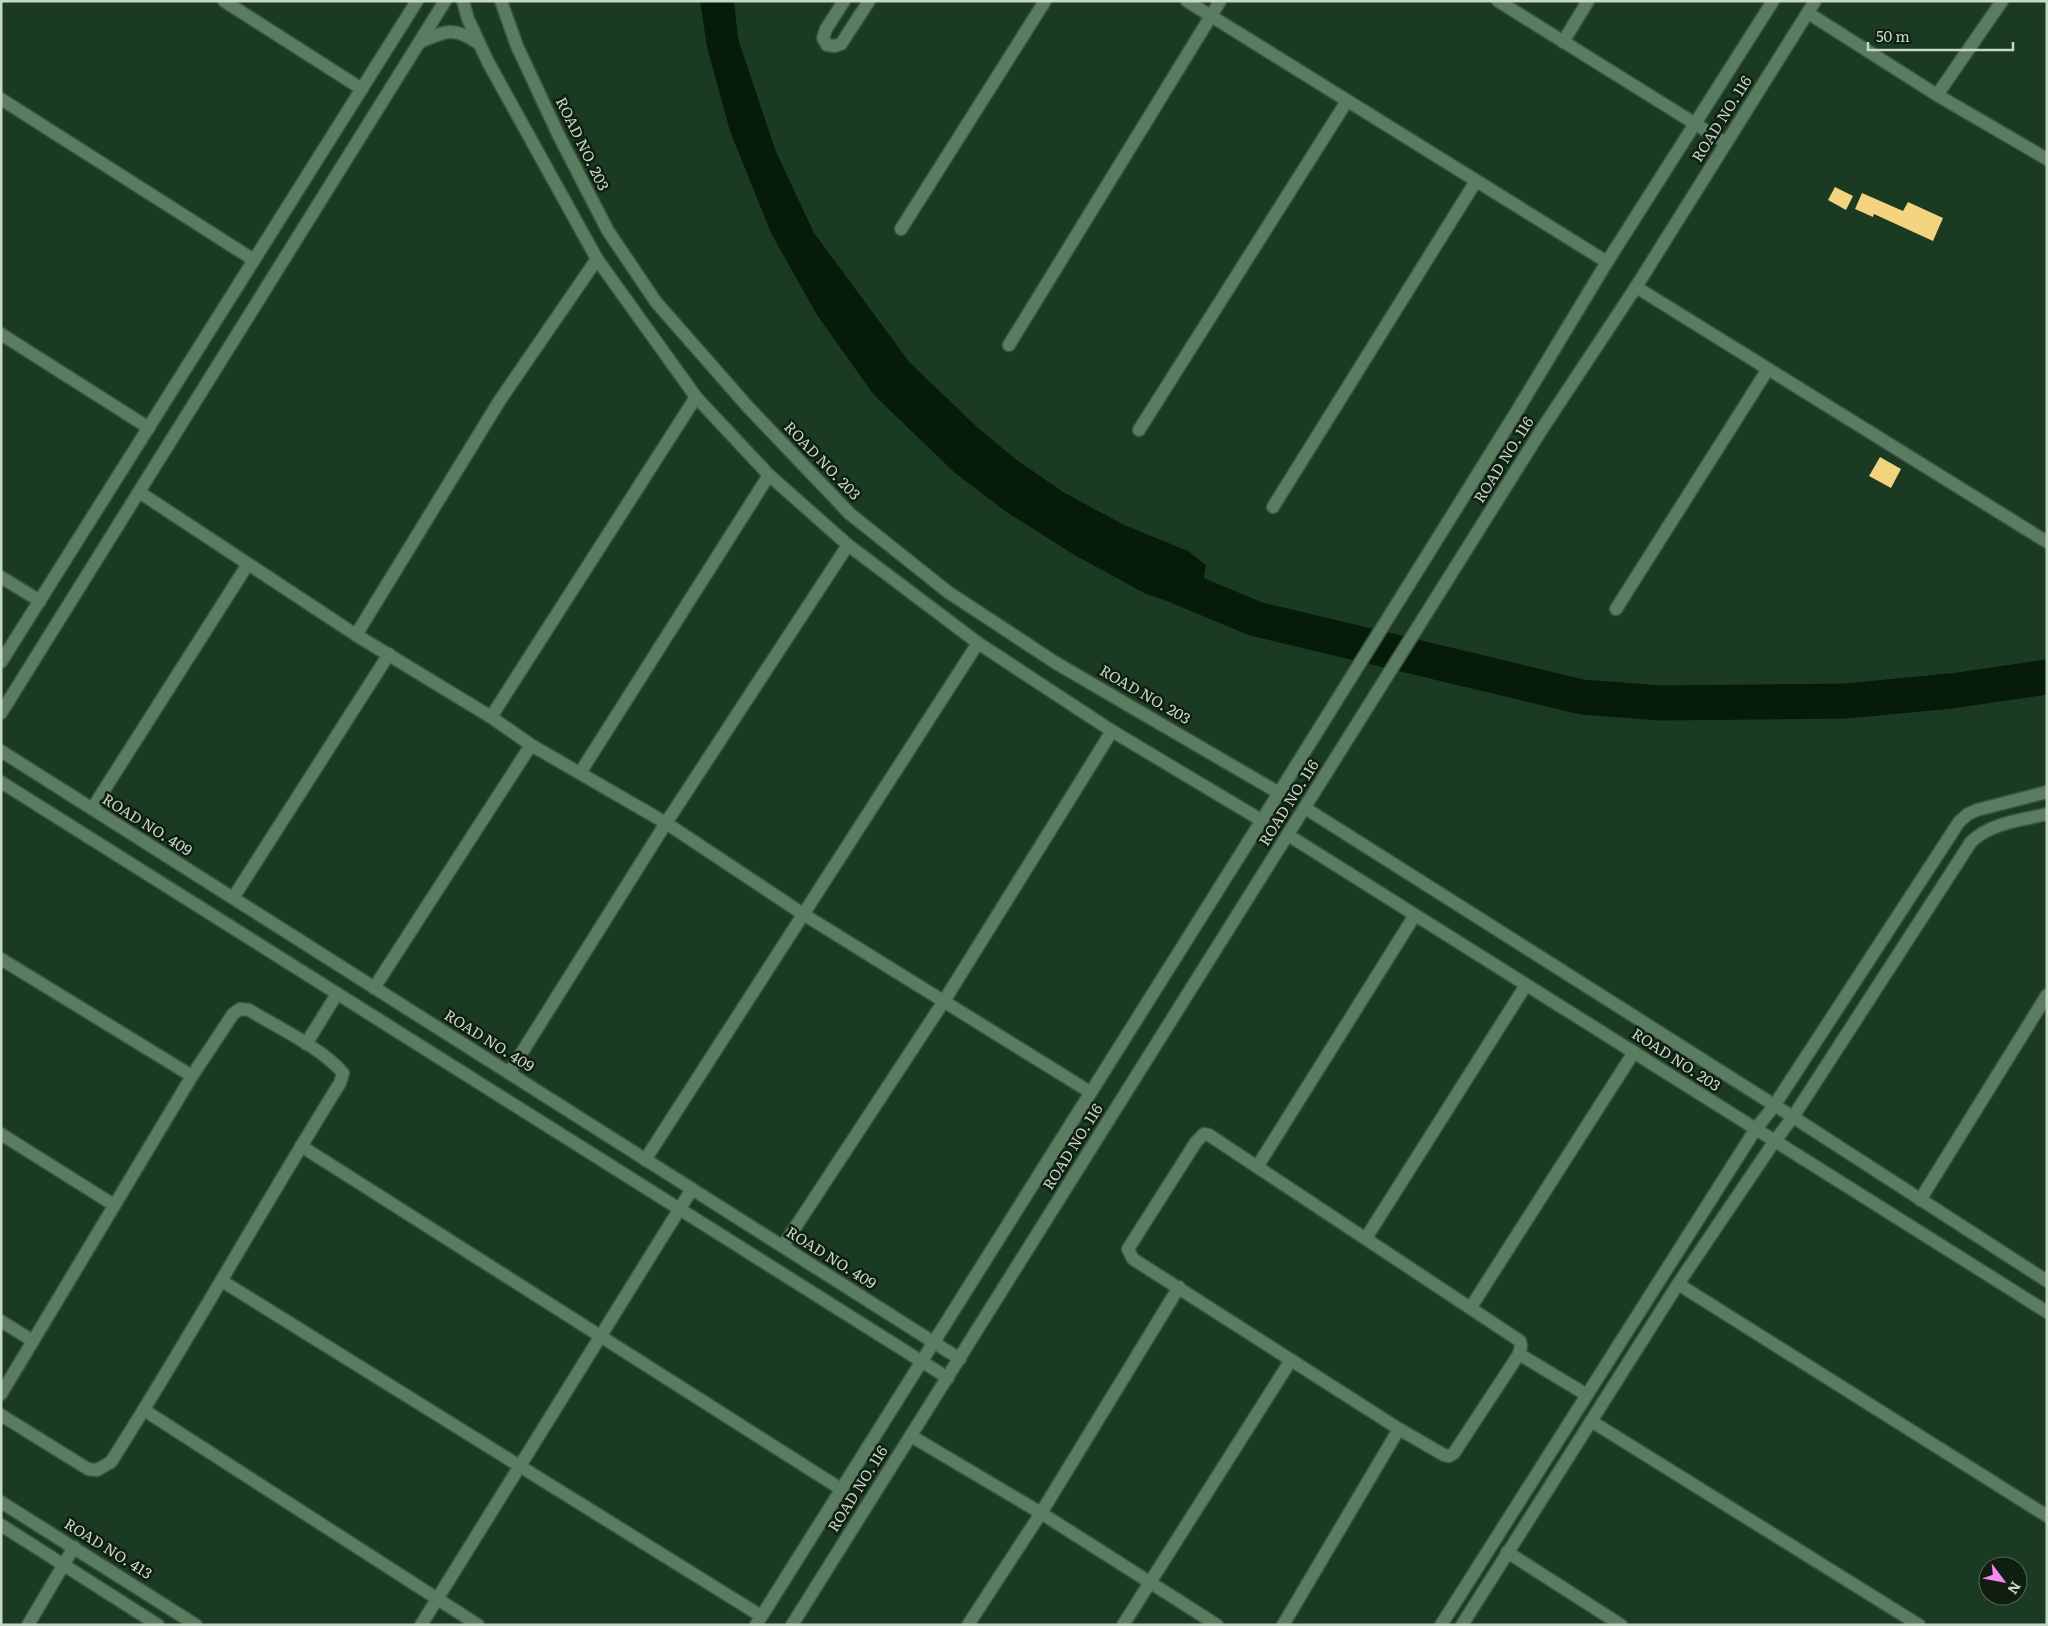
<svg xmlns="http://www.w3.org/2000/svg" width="2048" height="1626" font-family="Literata,serif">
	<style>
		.water { fill: #061b0a }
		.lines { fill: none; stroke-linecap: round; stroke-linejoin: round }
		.river { stroke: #061b0a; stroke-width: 35 }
		.building { fill: #f3d37e }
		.minor-casing { stroke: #38543e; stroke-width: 15 }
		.minor { stroke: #5a7c60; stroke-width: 12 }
		.labels { text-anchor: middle; stroke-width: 5; stroke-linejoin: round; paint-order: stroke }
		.street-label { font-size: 15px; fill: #c6d8c8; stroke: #101e12 }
	</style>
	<rect width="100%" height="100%" fill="#1a3a21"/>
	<polygon class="water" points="700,1 734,1 738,39 776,152 814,233 910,363 977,427 1014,458 1063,492 1124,525 1188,551 1206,565 1203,583 1179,605 1146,594 1073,554 1005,511 954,472 874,395 817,315 771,233 730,131 707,47"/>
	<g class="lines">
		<polyline class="river" points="1148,574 1256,619 1582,697 1660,703 1846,701 1951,691 2047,677"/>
	</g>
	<g class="building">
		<polygon points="1835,187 1853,196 1846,210 1828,200"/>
		<polygon points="1862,193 1903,211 1908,202 1943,218 1933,241 1874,214 1873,217 1855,209"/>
		<polygon points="1880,457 1901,469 1891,488 1869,476"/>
	</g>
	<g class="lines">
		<defs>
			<g id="minor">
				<polyline points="224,1 362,89"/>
				<polyline points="463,1 468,19 488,62 597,259 696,397 769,475 848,545 978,643 1112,731 1261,820"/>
				<polyline points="501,1 517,46 559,136 608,231 656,302 748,407 850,514 948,592 1056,663 1279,793"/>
				<polyline points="844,1 826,29 823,38 827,45 835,46 841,44 869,1"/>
				<polyline points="1187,1 1211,16 1220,1"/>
				<polyline points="1498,1 1726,143"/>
				<polyline points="1808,13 1937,95 2047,159"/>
				<path d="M420,42c25,-11 34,-16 58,1"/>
				<polyline points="1563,42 1588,1"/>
				<polyline points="1937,95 2002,1"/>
				<polyline points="1,99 254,260"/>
				<polyline points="901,229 1045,1"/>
				<polyline points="1636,287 2047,542"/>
				<polyline points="1,334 149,428"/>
				<polyline points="1009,345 1211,16 1607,262"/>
				<polyline points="1139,430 1347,101"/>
				<polyline points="139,492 356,635 491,717 531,745 666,823 803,914 1090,1092"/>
				<polyline points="1273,507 1476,181"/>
				<polyline points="1,577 40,601"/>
				<polyline points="1616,609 1768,369"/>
				<polyline points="356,635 500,400 597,259"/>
				<polyline points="1,662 417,1"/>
				<polyline points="1,713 445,1"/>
				<polyline points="491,717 696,397"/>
				<polyline points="1,751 960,1359"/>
				<polyline points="580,773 769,475"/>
				<polyline points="1,782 948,1378"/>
				<polyline points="1305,808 1793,1117 2047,1281"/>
				<polyline points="92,809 248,564"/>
				<polyline points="1288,835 2047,1312"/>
				<polyline points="233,898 389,654"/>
				<polyline points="1,959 192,1076 33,1341"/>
				<polyline points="374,988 531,745"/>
				<polyline points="306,1044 337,994"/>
				<polyline points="509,1073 666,823 848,545"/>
				<polyline points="1,1134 114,1205"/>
				<polygon points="1204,1134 1209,1135 1520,1341 1521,1346 1519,1354 1454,1453 1449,1456 1444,1455 1399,1429 1133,1259 1128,1249 1196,1142"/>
				<polyline points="301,1146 841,1489"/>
				<polyline points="645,1160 978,643"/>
				<polyline points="1257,1167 1415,915"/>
				<polyline points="1920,1200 2047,995"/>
				<polyline points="1366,1238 1526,985"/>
				<polyline points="783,1246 944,1001 1112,731"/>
				<polyline points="222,1281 761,1616"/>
				<polyline points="1678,1284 2047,1516"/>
				<polyline points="1471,1307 1634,1052"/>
				<polyline points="1,1321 33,1341 1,1394"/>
				<polyline points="1519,1354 1587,1395"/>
				<polyline points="144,1410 478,1625"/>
				<path d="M1,1415l87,54 9,1 14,-8c79,-124 151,-254 229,-379l3,-10c-21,-25 -66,-46 -94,-63l-9,-1 -7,5 -41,62"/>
				<polyline points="1591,1421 1919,1625"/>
				<polyline points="911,1436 1041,1513 1217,1625"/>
				<polyline points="1,1502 196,1625"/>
				<polyline points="1,1525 158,1625"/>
				<polyline points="1507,1552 1621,1625"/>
				<polyline points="28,1625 74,1547"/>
				<polyline points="421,1625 692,1189"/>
				<polyline points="756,1625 1279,793 1517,411 1607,262 1773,1"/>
				<polyline points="792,1625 1542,429 1636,287 1815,1"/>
				<polyline points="968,1625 1041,1513 1179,1287"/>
				<polyline points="1123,1625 1291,1360"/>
				<polyline points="1283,1625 1399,1429"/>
				<polyline points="1441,1625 1755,1130 1774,1106 1959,822 1968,814 1977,810 2047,792"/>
				<path d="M1462,1625l216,-341 96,-142 19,-25 178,-275c19,-19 50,-22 76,-28"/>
			</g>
		</defs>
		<use href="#minor" class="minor-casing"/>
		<use href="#minor" class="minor"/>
	</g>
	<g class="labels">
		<g class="street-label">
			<text transform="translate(1722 119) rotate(-58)" y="5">ROAD NO. 116</text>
			<text transform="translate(582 144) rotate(64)" y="5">ROAD NO. 203</text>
			<text transform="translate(1504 460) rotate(-58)" y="5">ROAD NO. 116</text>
			<text transform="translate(822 461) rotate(46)" y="5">ROAD NO. 203</text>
			<text transform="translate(1145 695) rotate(30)" y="5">ROAD NO. 203</text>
			<text transform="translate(1289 803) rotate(-58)" y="5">ROAD NO. 116</text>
			<text transform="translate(147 825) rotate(32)" y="5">ROAD NO. 409</text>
			<text transform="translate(489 1041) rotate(32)" y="5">ROAD NO. 409</text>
			<text transform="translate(1676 1060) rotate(33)" y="5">ROAD NO. 203</text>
			<text transform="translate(1073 1147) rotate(-58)" y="5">ROAD NO. 116</text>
			<text transform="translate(831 1258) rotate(32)" y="5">ROAD NO. 409</text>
			<text transform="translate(858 1489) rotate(-58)" y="5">ROAD NO. 116</text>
			<text transform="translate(108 1549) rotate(32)" y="5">ROAD NO. 413</text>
		</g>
	</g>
	<rect width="2048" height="1626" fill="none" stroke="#c6d8c8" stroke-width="5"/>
	<g transform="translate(2003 1581) rotate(122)"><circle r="24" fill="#101e12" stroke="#59685b"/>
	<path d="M0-4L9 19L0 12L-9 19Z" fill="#f589ef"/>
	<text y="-8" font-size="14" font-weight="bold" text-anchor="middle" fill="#c6d8c8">N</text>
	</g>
	<path d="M1868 42v8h145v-8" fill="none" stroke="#c6d8c8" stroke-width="2.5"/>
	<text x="1876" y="42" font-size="15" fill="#c6d8c8" stroke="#101e12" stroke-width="4" paint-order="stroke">50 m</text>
</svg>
